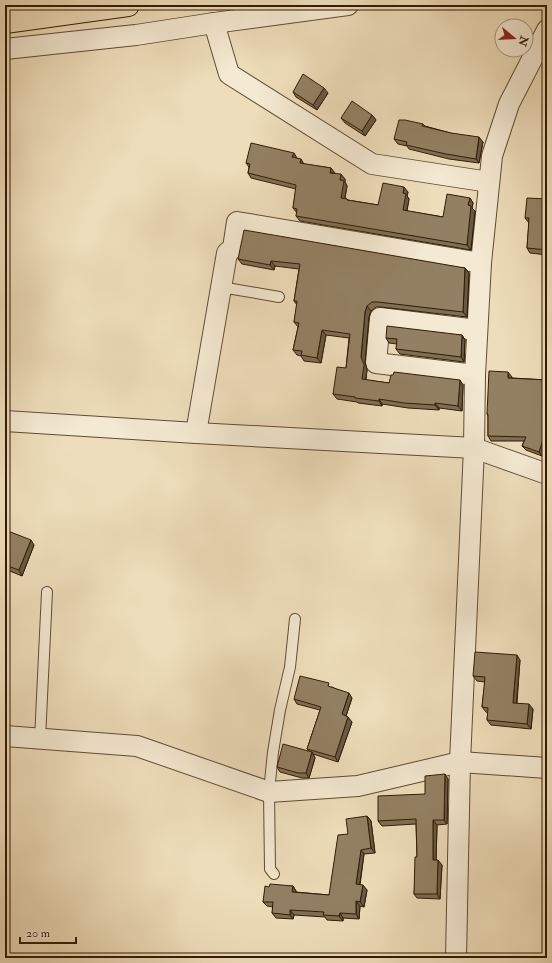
<svg xmlns="http://www.w3.org/2000/svg" width="552" height="963" font-family="'IM FELL Double Pica',serif">
	<style>
		.lines { fill: none; stroke-linecap: round; stroke-linejoin: round }
		.lane-casing { stroke: #604c32; stroke-width: 12 }
		.street-casing { stroke: #604c32; stroke-width: 22 }
		.highway-casing { stroke: #311b04; stroke-width: 24 }
		.lane { stroke: #f4e9d2; stroke-width: 10 }
		.street { stroke: #f4e9d2; stroke-width: 20 }
		.highway { stroke: #eeddba; stroke-width: 22 }
		.wall { fill: #7e6e55; stroke: #311b04 }
		.shaded-wall { fill: #675a45; stroke: #311b04 }
		.building { fill: #938063; stroke: #311b04 }
	</style>
	<rect width="100%" height="100%" fill="#eeddba"/>
	<filter id="stains"><feTurbulence type="fractalNoise" baseFrequency=".005" numOctaves="4"/><feColorMatrix values="0 0 0 0 .2 0 0 0 0 .09 0 0 0 0 .02 0 0 0 .5 -.17"/></filter>
	<radialGradient id="worn" r=".72"><stop offset=".6" stop-color="#630" stop-opacity="0"/><stop offset="1" stop-color="#630" stop-opacity=".3"/></radialGradient>
	<g class="lines">
		<defs>
			<g id="lane">
				<polyline points="221,287 279,297"/>
				<polyline points="40,739 47,592"/>
				<polyline points="274,874 270,869 269,792 273,752 280,710 290,667 295,619"/>
			</g>
			<g id="street">
				<polyline points="214,23 229,74 372,164 489,182"/>
				<polyline points="5,49 136,35 214,23 348,5"/>
				<polyline points="475,375 376,363 380,318 477,330"/>
				<polyline points="5,421 196,433 474,448 547,474"/>
				<polyline points="196,433 227,253 233,248 237,222 481,263"/>
				<polyline points="5,736 137,746 269,792 358,786 460,762 547,768"/>
				<polyline points="456,958 460,762 474,448 475,375 481,263 492,156 509,104 547,30"/>
			</g>
			<polyline id="highway" points="5,22 128,5"/>
		</defs>
		<use href="#lane" class="lane-casing"/>
		<use href="#street" class="street-casing"/>
		<use href="#highway" class="highway-casing"/>
		<use href="#lane" class="lane"/>
		<use href="#street" class="street"/>
		<use href="#highway" class="highway"/>
	</g>
	<g class="wall">
		<polygon points="293,92 328,93 317,110 296,97"/>
		<polygon points="372,115 376,120 365,136 345,123 341,118"/>
		<polygon points="423,124 425,126 483,142 479,163 449,159 409,149 407,146 398,144 394,139"/>
		<polygon points="297,158 304,164 331,168 334,173 345,179 345,182 347,186 345,198 347,199 348,200 378,205 408,192 407,196 409,199 407,211 443,217 470,198 473,203 472,208 475,211 471,250 300,221 296,216 297,213 293,208 296,189 251,178 248,173 249,167 246,163"/>
		<polygon points="547,199 547,255 530,253 527,248 529,223 525,218"/>
		<polygon points="238,259 465,268 469,273 467,317 381,307 376,307 371,311 369,317 365,362 367,370 366,380 389,383 463,385 462,411 439,408 439,410 408,408 382,404 382,406 358,403 357,402 337,399 333,394 346,368 349,338 326,335 321,363 304,361 301,356 297,355 293,350 298,327 294,322 297,305 294,301 299,269 275,266 274,270 242,264"/>
		<polygon points="462,335 465,340 464,362 400,354 396,349 397,344 389,343 386,338"/>
		<polygon points="512,377 512,378 547,380 547,443 542,456 526,450 522,446 524,441 491,441 488,436 488,416 487,414"/>
		<polygon points="5,539 34,545 22,576 5,569"/>
		<polygon points="520,660 517,703 533,709 531,729 491,725 487,720 488,713 486,712 482,707 485,682 477,681 473,676"/>
		<polygon points="332,687 352,698 346,716 352,722 338,762 313,754 315,758 309,778 302,778 280,772 277,767 310,752 307,749 320,710 297,704 294,699"/>
		<polygon points="448,779 447,824 437,825 436,860 442,865 440,899 417,898 414,894 417,857 416,824 382,826 378,821 425,794"/>
		<polygon points="367,816 371,821 375,853 364,854 360,885 367,890 364,907 360,906 359,919 343,918 343,921 327,920 325,917 294,915 293,919 276,918 272,913 273,907 267,906 263,902 269,887 293,886 296,891 296,892 329,895 348,834"/>
	</g>
	<g class="shaded-wall">
		<polygon points="324,88 328,93 317,110 313,105"/>
		<polygon points="372,115 376,120 365,136 362,131"/>
		<polygon points="479,137 483,142 479,163 476,159"/>
		<polygon points="294,153 297,158 296,162 292,157"/>
		<polygon points="301,159 304,164 300,163"/>
		<polygon points="331,168 335,173 330,173"/>
		<polygon points="341,174 345,179 345,182 347,186 344,203 341,198 340,180"/>
		<polygon points="404,187 408,192 407,196 409,199 406,215 403,210 403,193"/>
		<polygon points="470,198 473,203 472,208 475,211 471,250 467,245 468,205"/>
		<polygon points="271,261 275,266 274,270 270,265"/>
		<polygon points="465,268 469,273 467,317 463,312"/>
		<polygon points="367,306 371,311 369,317 365,362 367,370 365,384 362,379 361,357 365,312"/>
		<polygon points="322,330 326,335 321,363 317,358"/>
		<polygon points="462,335 465,340 464,362 461,357"/>
		<polygon points="508,372 512,377 511,383 508,378"/>
		<polygon points="460,380 463,385 462,411 458,406"/>
		<polygon points="547,397 547,443 542,456 539,452"/>
		<polygon points="379,399 382,404 382,406 379,401"/>
		<polygon points="435,403 439,408 439,410 435,405"/>
		<polygon points="31,540 34,545 22,576 19,570"/>
		<polygon points="517,655 520,660 516,708 513,703"/>
		<polygon points="349,693 352,698 345,719 342,714"/>
		<polygon points="529,704 533,709 531,729 527,724"/>
		<polygon points="348,717 352,722 338,762 335,757"/>
		<polygon points="312,752 315,758 309,778 306,773"/>
		<polygon points="445,774 448,779 447,824 444,820"/>
		<polygon points="367,816 371,821 375,853 371,848"/>
		<polygon points="433,820 437,825 436,865 433,860"/>
		<polygon points="361,850 364,854 359,889 356,884"/>
		<polygon points="438,860 442,865 440,899 437,894"/>
		<polygon points="363,885 367,890 364,907 360,902"/>
		<polygon points="293,886 296,891 295,897 292,892"/>
		<polygon points="356,901 360,906 359,919 356,914"/>
		<polygon points="290,910 294,915 293,919 290,915"/>
		<polygon points="340,913 343,918 343,921 339,916"/>
	</g>
	<g class="building">
		<polygon points="303,74 324,88 313,105 293,92"/>
		<polygon points="352,101 372,115 362,131 341,118"/>
		<polygon points="399,120 405,120 423,124 422,126 451,133 479,137 476,159 446,154 406,145 407,142 394,139"/>
		<polygon points="251,143 294,153 292,157 301,159 300,163 331,168 330,173 341,174 340,180 344,181 341,198 347,199 347,200 378,205 383,183 404,187 403,193 406,194 403,210 443,217 447,194 470,198 468,205 471,206 467,245 296,216 297,209 293,208 296,185 248,173 250,164 246,163"/>
		<polygon points="527,198 547,199 547,250 527,248 529,218 525,218"/>
		<polygon points="244,230 465,268 463,312 378,302 372,302 367,306 365,312 361,357 364,365 362,379 389,383 391,375 393,375 394,372 460,380 458,406 435,403 435,405 404,403 379,399 379,401 355,398 355,397 333,394 337,367 346,368 350,334 322,330 317,358 301,355 302,351 293,350 299,323 294,322 297,301 294,301 300,264 271,261 270,265 238,259"/>
		<polygon points="387,326 462,335 461,357 396,349 397,339 386,338"/>
		<polygon points="489,371 508,372 508,378 547,380 547,397 545,434 539,452 522,446 526,437 488,436 488,414 487,414"/>
		<polygon points="8,531 31,540 19,570 5,565 5,539"/>
		<polygon points="475,652 517,655 513,703 529,704 527,724 487,720 488,708 482,707 485,677 473,676"/>
		<polygon points="300,676 329,683 328,686 349,693 342,714 348,717 335,757 307,749 321,707 294,699"/>
		<polygon points="283,744 312,752 306,773 298,773 277,767"/>
		<polygon points="445,774 444,820 433,820 433,860 438,860 437,894 414,894 415,857 417,857 416,819 378,821 378,796 425,794 425,776"/>
		<polygon points="367,816 371,848 361,850 356,884 363,885 360,902 356,901 356,914 340,913 339,916 323,915 324,912 290,910 290,915 272,913 273,902 263,902 265,886 269,887 270,884 293,886 292,892 329,895 338,835 348,834 346,819"/>
	</g>
	<rect width="552" height="963" fill="none" stroke="#eeddba" stroke-width="20"/>
	<rect x="6" y="6" width="540" height="951" fill="none" stroke="#311b04" stroke-width="2"/>
	<rect x="10" y="10" width="532" height="943" fill="none" stroke="#311b04"/>
	<g transform="translate(514 38) rotate(108)"><circle r="19" fill="#f4e9d2" stroke="#a69780"/>
	<path d="M0-3L7 15L0 10L-7 15Z" fill="#8f2418"/>
	<text y="-6" font-size="11" font-weight="bold" text-anchor="middle" fill="#311b04">N</text>
	</g>
	<path d="M20 937v6h56v-6" fill="none" stroke="#311b04" stroke-width="2"/>
	<text x="26" y="937" font-size="12" fill="#311b04" stroke="#f4e9d2" stroke-width="3" paint-order="stroke">20 m</text>
	<rect width="100%" height="100%" filter="url(#stains)"/>
	<rect width="100%" height="100%" fill="url(#worn)"/>
</svg>
